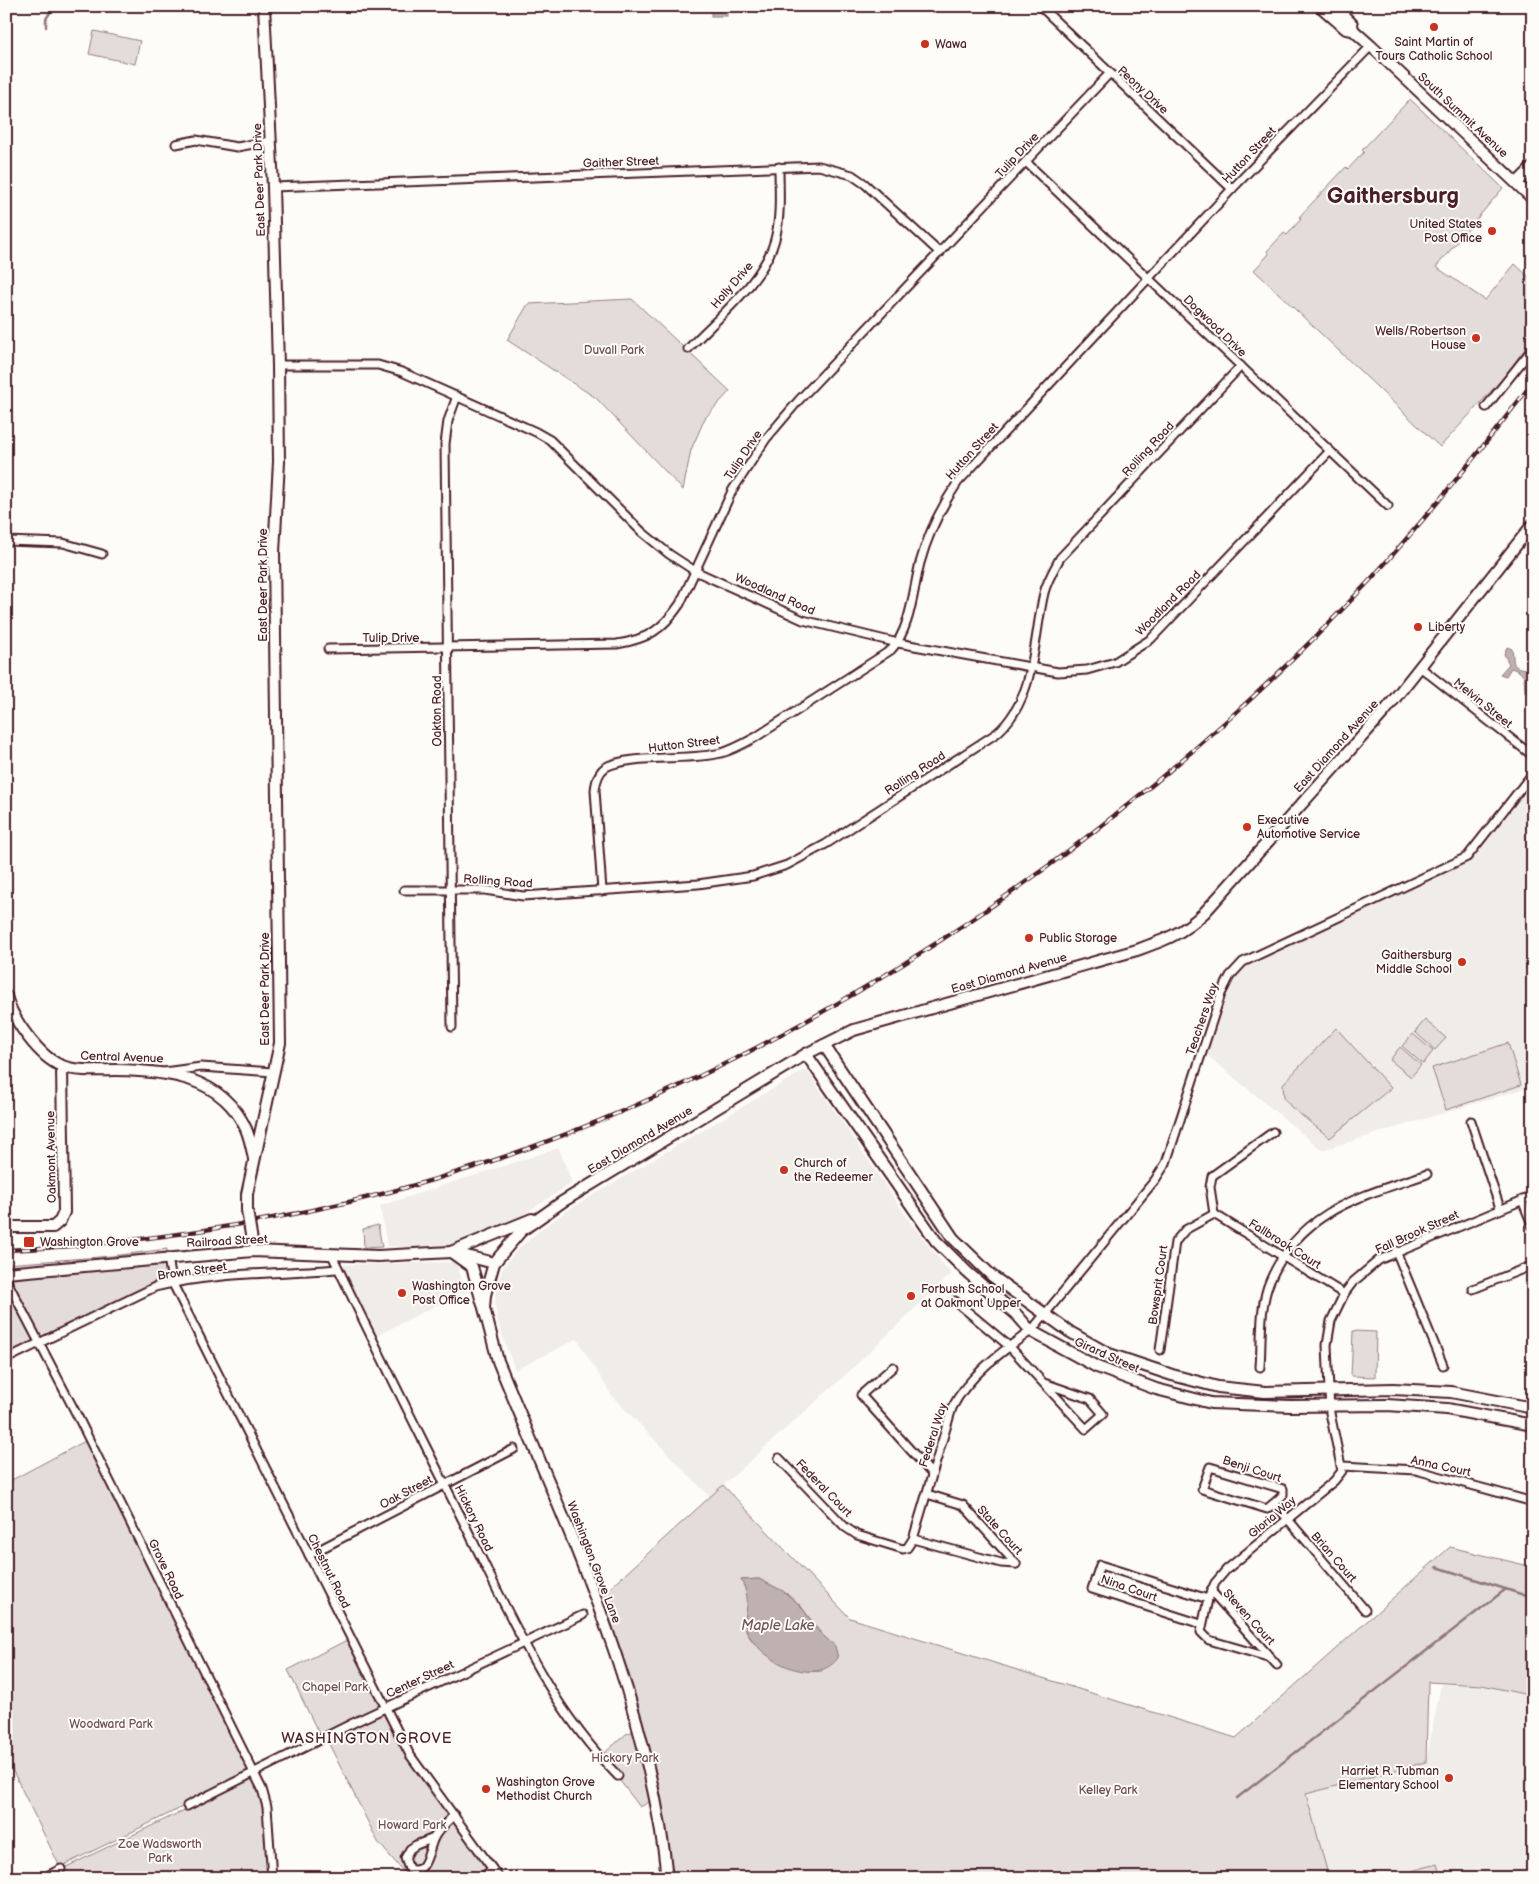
<svg xmlns="http://www.w3.org/2000/svg" width="1539" height="1884" font-family="'Balsamiq Sans',sans-serif">
	<style>
		.built { fill: #f0ece8 }
		.green { fill: #e3dcda; stroke: #967e82; fill-rule: evenodd }
		.water { fill: #c0b1b1; stroke: #91777b }
		.lines { fill: none; stroke-linecap: round; stroke-linejoin: round }
		.stream { stroke: #91777b; stroke-width: 2.5 }
		.street-casing { stroke: #4a1f2b; stroke-width: 11 }
		.secondary-casing { stroke: #4a1f2b; stroke-width: 14 }
		.street { stroke: #fdfcf7; stroke-width: 7 }
		.secondary { stroke: #fdfcf7; stroke-width: 10 }
		.rail-casing { stroke: #4a1f2b; stroke-width: 4.5 }
		.rail { stroke: #fdfcf7; stroke-width: 2.5; stroke-dasharray: 8; stroke-linecap: butt }
		.secondary-bridge-casing { stroke: #4a1f2b; stroke-width: 14; stroke-linecap: butt }
		.secondary-bridge { stroke: #fdfcf7; stroke-width: 10 }
		.poi-dot { fill: #c8321e; stroke: #fdfcf7; stroke-width: 2 }
		.labels { text-anchor: middle; stroke-width: 4; stroke-linejoin: round; paint-order: stroke }
		.poi-label { font-size: 12px; fill: #4a1f2b; stroke: #fdfcf7; text-anchor: start }
		.street-label { font-size: 12px; fill: #4a1f2b; stroke: #fdfcf7 }
		.park-label { font-size: 12px; fill: #704e57; stroke: #fdfcf7 }
		.water-label { font-size: 14px; font-style: italic; fill: #73525a; stroke: #fdfcf7 }
		.quarter-label { font-size: 15px; letter-spacing: 1px; fill: #4a1f2b; stroke: #fdfcf7 }
		.town-label { font-size: 22px; font-weight: bold; fill: #4a1f2b; stroke: #fdfcf7 }
	</style>
	<rect width="100%" height="100%" fill="#fdfcf7"/>
	<filter id="ink" filterUnits="userSpaceOnUse"><feTurbulence type="fractalNoise" baseFrequency=".02" numOctaves="2"/><feDisplacementMap in="SourceGraphic" scale="10" xChannelSelector="R" yChannelSelector="G"/><feConvolveMatrix kernelMatrix="1 2 1 2 8 2 1 2 1" color-interpolation-filters="sRGB"/></filter>
	<g filter="url(#ink)">
		<g class="built">
			<polygon points="1533,780 1533,1086 1322,1150 1207,1055 1233,977 1245,965 1467,862"/>
			<polygon points="803,1071 808,1072 913,1226 951,1274 842,1378 710,1497 612,1396 577,1339 515,1370 498,1323 495,1304 497,1285 503,1268 516,1251 539,1231 565,1212"/>
			<polygon points="559,1148 572,1183 502,1228 448,1246 423,1248 387,1246 380,1206"/>
			<polygon points="455,1262 467,1293 460,1293 376,1336 342,1265"/>
			<polygon points="1441,1684 1504,1686 1533,1693 1533,1838 1530,1878 1329,1878 1306,1794 1426,1762"/>
		</g>
		<g class="green">
			<polygon points="94,31 140,41 135,64 89,54"/>
			<polygon points="1410,99 1503,188 1436,267 1485,300 1515,264 1533,281 1533,338 1503,378 1440,447 1254,270 1269,254 1267,251 1284,233 1287,235 1301,219 1299,217 1346,167 1348,169 1364,152 1362,150"/>
			<polygon points="632,299 730,391 705,418 691,450 683,490 596,398 507,340 528,304"/>
			<polygon points="1425,1020 1446,1038 1435,1050 1415,1032"/>
			<polygon points="1336,1028 1391,1088 1330,1138 1291,1107 1284,1098 1283,1084"/>
			<polygon points="1413,1034 1433,1051 1423,1064 1402,1046"/>
			<polygon points="1508,1043 1521,1085 1446,1110 1432,1068"/>
			<polygon points="1400,1047 1421,1065 1411,1077 1390,1060"/>
			<polygon points="378,1225 382,1247 364,1248 363,1229"/>
			<polygon points="167,1249 168,1279 6,1357 6,1264 112,1256"/>
			<polygon points="1353,1331 1376,1332 1375,1377 1351,1376"/>
			<polygon points="89,1439 252,1773 60,1867 6,1757 6,1483"/>
			<path d="M723,1485l127,133 386,120 214,-191 83,20v129l-51,-11 -54,-3 -2,80 -120,32 23,84h-659c0,-93 -41,-193 -70,-281zM759,1579l30,16 11,10 23,31 -1,35c-22,5 -76,-20 -77,-47 -1,-5 2,-10 3,-15 2,-11 -2,-19 -7,-29z"/>
			<polygon points="349,1639 382,1705 320,1736 288,1670"/>
			<polygon points="385,1711 407,1756 496,1878 409,1878 378,1842 327,1740"/>
			<polygon points="636,1730 655,1799 640,1807 601,1756 626,1734"/>
			<polygon points="253,1777 263,1801 268,1878 66,1878 62,1869"/>
			<polygon points="1437,1864 1441,1878 1386,1878"/>
		</g>
		<g class="water">
			<rect x="711" y="9" width="16" height="7"/>
			<path d="M1507,647l5,2c3,13 -3,19 16,20l5,14v10l-8,-1 -1,-15 -5,-6 -8,-3 -5,8 -6,-2 9,-10 -5,-10z"/>
			<path d="M759,1579l24,12 17,14 18,26 17,15 3,12c-23,31 -79,2 -91,-27 -7,-16 8,-26 -6,-51z"/>
		</g>
		<g class="lines">
			<g class="stream">
				<polyline points="46,27 46,19 54,6"/>
				<polyline points="1437,1567 1533,1598"/>
				<polyline points="1237,1798 1506,1589"/>
			</g>
			<defs>
				<g id="street">
					<polyline points="1040,6 1232,189"/>
					<polyline points="176,144 196,140 237,147 270,141"/>
					<polyline points="1026,162 1388,506"/>
					<polyline points="273,187 819,166 852,175 865,184 940,253"/>
					<path d="M688,349c30,-32 79,-70 88,-114 5,-22 3,-45 3,-68"/>
					<polyline points="278,365 378,365 402,372 536,432 550,440 642,532 669,554 695,571 803,620 898,643 1058,672 1087,670 1115,662 1151,639 1330,451"/>
					<polyline points="1486,407 1533,348"/>
					<polyline points="6,541 63,543 102,554"/>
					<path d="M328,649l289,-5c31,-5 45,-14 63,-40l52,-113 34,-52 33,-39 310,-326"/>
					<polyline points="1420,667 1533,756"/>
					<path d="M404,890h81l38,6 175,-12 55,-8 34,-11 39,-21 171,-111c39,-34 36,-93 47,-140 3,-12 10,-24 16,-35l181,-192"/>
					<path d="M602,891l-7,-101c1,-9 3,-18 11,-23 24,-13 85,-6 115,-14 12,-3 24,-10 35,-16l135,-87c20,-21 22,-60 29,-87 8,-29 21,-56 38,-81l274,-293 139,-143"/>
					<polyline points="452,1027 445,444 448,421 457,396"/>
					<polyline points="164,1072 201,1067 273,1072"/>
					<polyline points="1471,1121 1500,1208"/>
					<polyline points="1522,1200 1533,1227"/>
					<polyline points="1214,1214 1344,1294"/>
					<polyline points="1214,1214 1210,1187 1212,1176 1273,1132"/>
					<polyline points="1396,1251 1443,1365"/>
					<path d="M332,1255c43,92 90,183 135,274 43,86 82,178 151,247"/>
					<polyline points="168,1257 172,1282 399,1734 410,1755 499,1878"/>
					<polyline points="6,1279 79,1419 262,1789 267,1807 272,1878"/>
					<polyline points="1473,1289 1533,1265"/>
					<polyline points="955,1301 1009,1346 1086,1429 1103,1414 1090,1399 1044,1383"/>
					<polyline points="1160,1350 1175,1242 1185,1230 1214,1214"/>
					<path d="M6,1359l149,-72c59,-15 123,-13 183,-18"/>
					<polyline points="893,1367 861,1395 932,1474"/>
					<path d="M1260,1367c2,-27 -1,-61 10,-86 30,-71 92,-85 157,-107"/>
					<path d="M779,1458l66,69 12,8 46,14 4,-1 6,-9 39,-131c16,-32 50,-57 79,-77l124,-151 11,-17 55,-169 9,-18 13,-14 224,-105 66,-84"/>
					<polyline points="1342,1466 1416,1470 1533,1502"/>
					<polyline points="927,1494 963,1505 1016,1564"/>
					<polyline points="1274,1503 1267,1509 1202,1489 1210,1467 1283,1489 1283,1495 1274,1503 1365,1610"/>
					<polyline points="913,1539 1001,1563 1016,1564"/>
					<polyline points="309,1555 514,1449"/>
					<polyline points="1211,1591 1277,1665"/>
					<polyline points="1201,1624 1092,1589 1100,1565 1208,1599"/>
					<polyline points="1271,1658 1209,1640 1201,1632 1208,1599 1215,1583 1226,1570 1334,1481 1342,1471 1330,1413 1327,1345 1331,1321 1344,1294 1353,1282 1379,1260 1533,1196"/>
					<polyline points="187,1806 353,1723 583,1615"/>
					<path d="M434,1838l-18,7 -6,4 -5,9 4,11c19,7 19,-22 26,-33 5,-8 12,-14 19,-21"/>
					<polyline points="43,1878 61,1869"/>
					<polyline points="482,1878 492,1869"/>
				</g>
				<g id="secondary">
					<polyline points="1320,6 1346,29 1353,30 1371,46 1533,199"/>
					<polyline points="1334,6 1352,24 1353,30"/>
					<polyline points="1517,183 1533,167"/>
					<path d="M6,996c6,23 34,62 56,70 16,6 38,4 54,4 51,1 106,6 130,59 4,9 6,20 8,30"/>
					<polyline points="824,1045 953,1238 992,1276 1070,1332 1109,1354 1172,1375 1218,1387 1265,1392 1393,1389 1451,1392 1533,1408"/>
					<polyline points="806,1054 936,1241 967,1272 1017,1315 1031,1331 1097,1367 1156,1389 1211,1403 1290,1406 1387,1405 1447,1409 1533,1425"/>
					<polyline points="247,1210 247,1194 280,1043 274,552 279,462 278,365 273,187 264,6"/>
					<polyline points="6,1227 53,1227 60,1221 64,1212 62,1066"/>
					<polyline points="451,1252 472,1267 483,1305"/>
					<polyline points="459,1254 494,1263"/>
					<polyline points="6,1273 253,1251 378,1256 451,1252 532,1219"/>
					<path d="M667,1878c-18,-181 -101,-351 -169,-517l-14,-53 1,-13 9,-32 27,-32 41,-29 244,-148 48,-24 283,-80c28,-10 45,-16 67,-37l181,-202 148,-187"/>
				</g>
			</defs>
			<use href="#street" class="street-casing"/>
			<use href="#secondary" class="secondary-casing"/>
			<use href="#street" class="street"/>
			<use href="#secondary" class="secondary"/>
			<defs>
				<path id="rail" d="M6,1250c115,-5 231,-22 343,-48 380,-89 759,-339 1022,-623 57,-63 110,-129 162,-197"/>
			</defs>
			<use href="#rail" class="rail-casing"/>
			<use href="#rail" class="rail"/>
			<defs>
				<polyline id="secondary-bridge" points="247,1210 252,1241"/>
			</defs>
			<use href="#secondary-bridge" class="secondary-bridge-casing"/>
			<use href="#secondary-bridge" class="secondary-bridge"/>
		</g>
	</g>
	<g class="poi-dot">
		<circle cx="1434" cy="27" r="5"/>
		<circle cx="925" cy="44" r="5"/>
		<circle cx="1492" cy="231" r="5"/>
		<circle cx="1476" cy="338" r="5"/>
		<circle cx="1418" cy="627" r="5"/>
		<circle cx="1247" cy="827" r="5"/>
		<circle cx="1029" cy="938" r="5"/>
		<circle cx="1462" cy="962" r="5"/>
		<circle cx="784" cy="1170" r="5"/>
		<rect x="23" y="1236" width="12" height="12" rx="2.5"/>
		<circle cx="402" cy="1293" r="5"/>
		<circle cx="911" cy="1296" r="5"/>
		<circle cx="1449" cy="1778" r="5"/>
		<circle cx="486" cy="1789" r="5"/>
	</g>
	<g class="labels">
		<g class="poi-label">
			<text x="1434" y="46" text-anchor="middle">Saint Martin of<tspan x="1434" dy="14">Tours Catholic School</tspan></text>
			<text x="935" y="48">Wawa</text>
			<text x="1482" y="228" text-anchor="end">United States<tspan x="1482" dy="14">Post Office</tspan></text>
			<text x="1466" y="335" text-anchor="end">Wells/Robertson<tspan x="1466" dy="14">House</tspan></text>
			<text x="1428" y="631">Liberty</text>
			<text x="1257" y="824">Executive<tspan x="1257" dy="14">Automotive Service</tspan></text>
			<text x="1039" y="942">Public Storage</text>
			<text x="1452" y="959" text-anchor="end">Gaithersburg<tspan x="1452" dy="14">Middle School</tspan></text>
			<text x="794" y="1167">Church of<tspan x="794" dy="14">the Redeemer</tspan></text>
			<text x="40" y="1246">Washington Grove</text>
			<text x="412" y="1290">Washington Grove<tspan x="412" dy="14">Post Office</tspan></text>
			<text x="921" y="1293">Forbush School<tspan x="921" dy="14">at Oakmont Upper</tspan></text>
			<text x="1439" y="1775" text-anchor="end">Harriet R. Tubman<tspan x="1439" dy="14">Elementary School</tspan></text>
			<text x="496" y="1786">Washington Grove<tspan x="496" dy="14">Methodist Church</tspan></text>
		</g>
		<g class="street-label">
			<text transform="translate(1143 90) rotate(43)" y="4">Peony Drive</text>
			<text transform="translate(1463 115) rotate(43)" y="4">South Summit Avenue</text>
			<text transform="translate(1017 155) rotate(-47)" y="4">Tulip Drive</text>
			<text transform="translate(1249 155) rotate(-47)" y="4">Hutton Street</text>
			<text transform="translate(621 162) rotate(-2)" y="4">Gaither Street</text>
			<text transform="translate(259 180) rotate(-92)" y="4">East Deer Park Drive</text>
			<text transform="translate(732 285) rotate(-49)" y="4">Holly Drive</text>
			<text transform="translate(1215 326) rotate(44)" y="4">Dogwood Drive</text>
			<text transform="translate(1148 449) rotate(-47)" y="4">Rolling Road</text>
			<text transform="translate(972 451) rotate(-48)" y="4">Hutton Street</text>
			<text transform="translate(743 455) rotate(-56)" y="4">Tulip Drive</text>
			<text transform="translate(263 585) rotate(-90)" y="4">East Deer Park Drive</text>
			<text transform="translate(775 594) rotate(24)" y="4">Woodland Road</text>
			<text transform="translate(1168 603) rotate(-45)" y="4">Woodland Road</text>
			<text x="391" y="642">Tulip Drive</text>
			<text transform="translate(1483 703) rotate(39)" y="4">Melvin Street</text>
			<text transform="translate(437 711) rotate(-90)" y="4">Oakton Road</text>
			<text transform="translate(684 744) rotate(-7)" y="4">Hutton Street</text>
			<text transform="translate(1336 746) rotate(-48)" y="4">East Diamond Avenue</text>
			<text transform="translate(915 773) rotate(-33)" y="4">Rolling Road</text>
			<text transform="translate(498 881) rotate(4)" y="4">Rolling Road</text>
			<text transform="translate(1009 973) rotate(-16)" y="4">East Diamond Avenue</text>
			<text transform="translate(265 989) rotate(-90)" y="4">East Deer Park Drive</text>
			<text transform="translate(1202 1019) rotate(-71)" y="4">Teachers Way</text>
			<text transform="translate(122 1057) rotate(2)" y="4">Central Avenue</text>
			<text transform="translate(640 1140) rotate(-31)" y="4">East Diamond Avenue</text>
			<text transform="translate(51 1157) rotate(-91)" y="4">Oakmont Avenue</text>
			<text transform="translate(1417 1232) rotate(-24)" y="4">Fall Brook Street</text>
			<text transform="translate(227 1241) rotate(-3)" y="4">Railroad Street</text>
			<text transform="translate(1285 1244) rotate(32)" y="4">Fallbrook Court</text>
			<text transform="translate(192 1271) rotate(-8)" y="4">Brown Street</text>
			<text transform="translate(1158 1285) rotate(-82)" y="4">Bowsprit Court</text>
			<text transform="translate(1107 1355) rotate(24)" y="4">Girard Street</text>
			<text transform="translate(933 1435) rotate(-72)" y="4">Federal Way</text>
			<text transform="translate(1441 1466) rotate(12)" y="4">Anna Court</text>
			<text transform="translate(1252 1469) rotate(18)" y="4">Benji Court</text>
			<text transform="translate(824 1488) rotate(46)" y="4">Federal Court</text>
			<text transform="translate(406 1492) rotate(-28)" y="4">Oak Street</text>
			<text transform="translate(1272 1517) rotate(-40)" y="4">Gloria Way</text>
			<text transform="translate(474 1518) rotate(64)" y="4">Hickory Road</text>
			<text transform="translate(1000 1530) rotate(48)" y="4">State Court</text>
			<text transform="translate(1334 1557) rotate(49)" y="4">Brian Court</text>
			<text transform="translate(594 1562) rotate(69)" y="4">Washington Grove Lane</text>
			<text transform="translate(166 1569) rotate(64)" y="4">Grove Road</text>
			<text transform="translate(329 1571) rotate(64)" y="4">Chestnut Road</text>
			<text transform="translate(1129 1588) rotate(19)" y="4">Nina Court</text>
			<text transform="translate(1249 1617) rotate(48)" y="4">Steven Court</text>
			<text transform="translate(420 1679) rotate(-25)" y="4">Center Street</text>
		</g>
		<g class="park-label">
			<text x="614" y="354">Duvall Park</text>
			<text x="335" y="1691">Chapel Park</text>
			<text x="111" y="1728">Woodward Park</text>
			<text x="625" y="1762">Hickory Park</text>
			<text x="1108" y="1794">Kelley Park</text>
			<text x="412" y="1829">Howard Park</text>
			<text x="160" y="1848">Zoe Wadsworth<tspan x="160" dy="14">Park</tspan></text>
		</g>
		<g class="water-label">
			<text x="778" y="1630">Maple Lake</text>
		</g>
		<g class="quarter-label">
			<text x="367" y="1743">WASHINGTON GROVE</text>
		</g>
		<g class="town-label">
			<text x="1393" y="203">Gaithersburg</text>
		</g>
	</g>
	<rect width="1539" height="1884" fill="none" stroke="#fdfcf7" stroke-width="25"/>
	<rect x="12" y="12" width="1514" height="1859" fill="none" stroke="#4a1f2b" stroke-width="2" filter="url(#ink)"/>
</svg>
